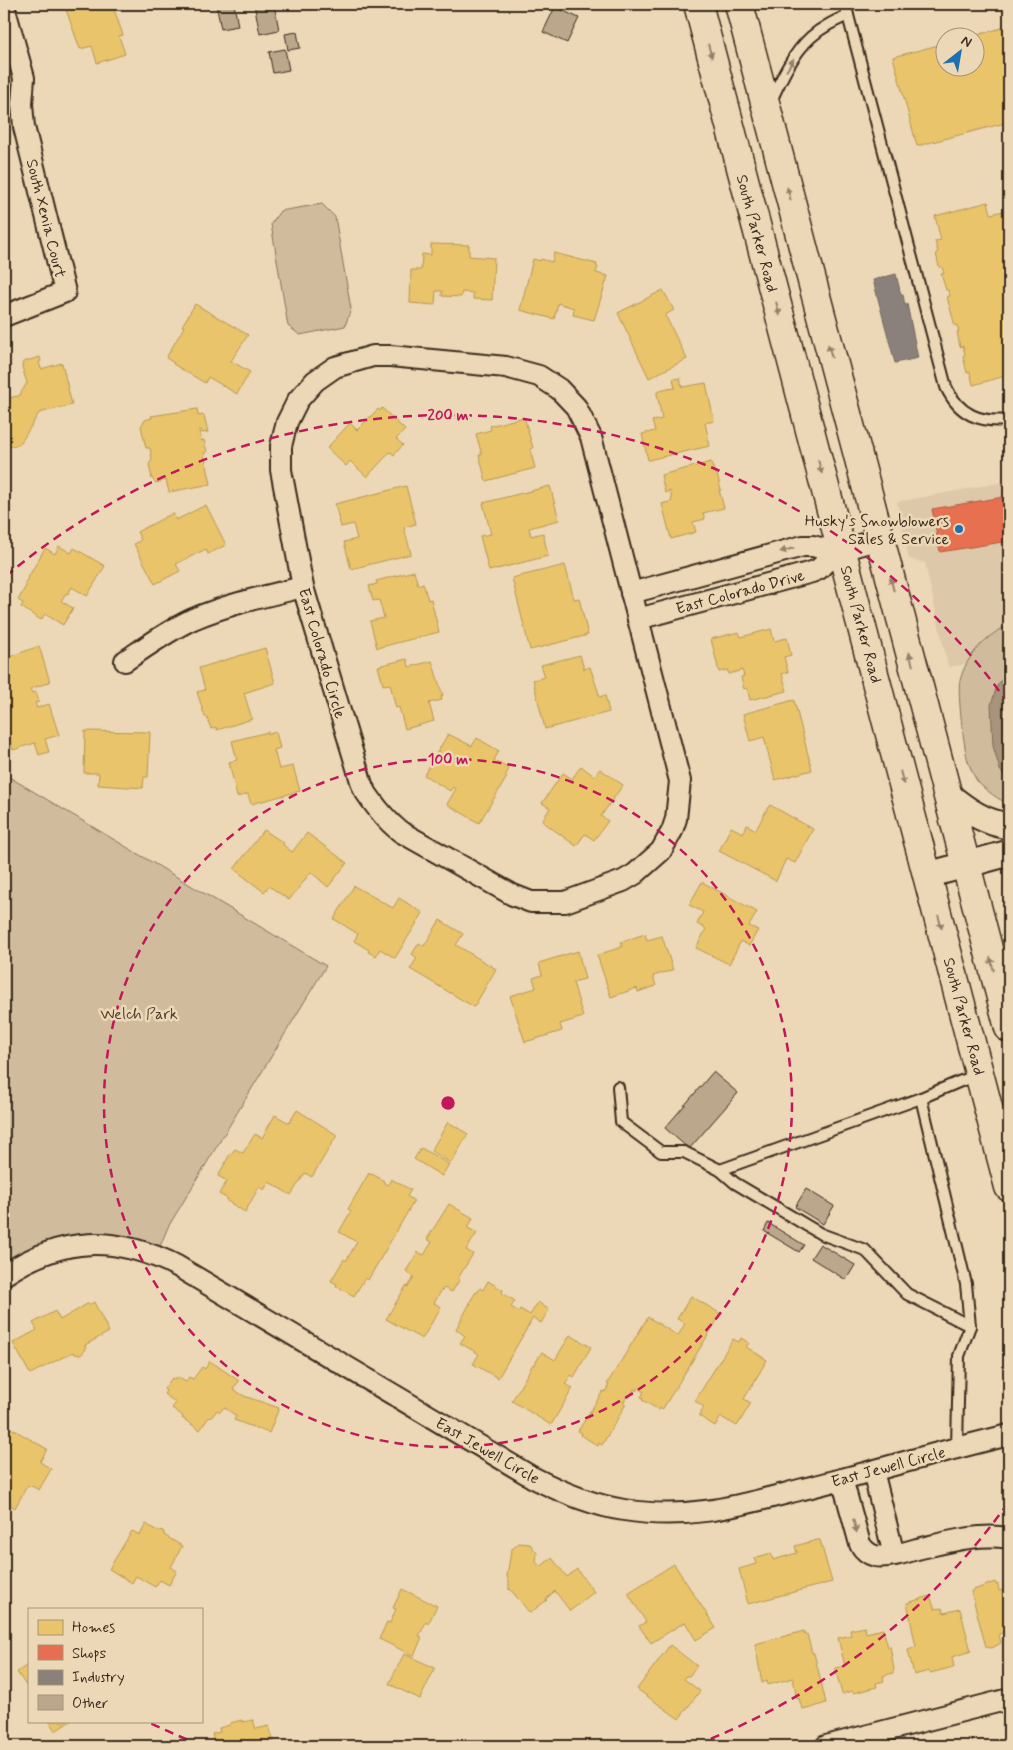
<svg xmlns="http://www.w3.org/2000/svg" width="1013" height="1750" font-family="Mynerve,sans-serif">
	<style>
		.built { fill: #ddc9a9 }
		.green { fill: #d0bc9d; stroke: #86735e }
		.water { fill: #a7947a; stroke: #7c6a55 }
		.homes { fill: #e9c46a; stroke: #b59653 }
		.shops { fill: #e76f51; stroke: #b35a42 }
		.industry { fill: #8a817c; stroke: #726760 }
		.building { fill: #bba78c; stroke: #3b2a1e }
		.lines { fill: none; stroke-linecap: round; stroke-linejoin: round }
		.service-casing { stroke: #3b2a1e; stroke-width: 14 }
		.minor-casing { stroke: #3b2a1e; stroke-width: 24 }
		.tertiary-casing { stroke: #3b2a1e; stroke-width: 29 }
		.primary-casing { stroke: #3b2a1e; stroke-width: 31 }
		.service { stroke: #ecd8b6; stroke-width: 10 }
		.minor { stroke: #ecd8b6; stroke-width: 20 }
		.tertiary { stroke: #ecd8b6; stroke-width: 25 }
		.primary { stroke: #ecd8b6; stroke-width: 28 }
		.oneway { fill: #94816a }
		.ring { fill: none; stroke: #c2185b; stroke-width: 2.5; stroke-dasharray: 9 6 }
		.poi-dot { fill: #1f6fb2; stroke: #ecd8b6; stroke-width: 2 }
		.labels { text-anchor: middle; stroke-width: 5; stroke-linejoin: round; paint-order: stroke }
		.street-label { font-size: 16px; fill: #3b2a1e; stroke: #ecd8b6 }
		.poi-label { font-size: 16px; fill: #3b2a1e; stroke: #ecd8b6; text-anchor: end }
		.park-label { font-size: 16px; fill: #514031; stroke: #ecd8b6 }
		.centre { fill: #c2185b; stroke: #ecd8b6; stroke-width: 2.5 }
		.ring-label { font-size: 15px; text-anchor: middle; font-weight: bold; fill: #c2185b; stroke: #ecd8b6; stroke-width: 5; stroke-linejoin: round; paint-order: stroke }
	</style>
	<rect width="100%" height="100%" fill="#ecd8b6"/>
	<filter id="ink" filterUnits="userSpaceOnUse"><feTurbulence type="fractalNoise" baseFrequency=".02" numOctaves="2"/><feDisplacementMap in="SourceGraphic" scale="10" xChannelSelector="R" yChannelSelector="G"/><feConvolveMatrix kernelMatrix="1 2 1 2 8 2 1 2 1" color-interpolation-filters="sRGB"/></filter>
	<g filter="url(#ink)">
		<polygon class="built" points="1009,481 1009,658 948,667 925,563 909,559 897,502"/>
		<g class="green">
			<polygon points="322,204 335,217 351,309 345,326 300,335 288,326 271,224 280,211"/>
			<path d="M1009,625v179c-10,-4 -24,-14 -31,-22 -4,-5 -8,-15 -10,-21 -4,-12 -11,-69 -8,-80 5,-24 27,-47 49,-56z"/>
			<polygon points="4,774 326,966 168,1227 156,1256 111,1244 4,1275"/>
		</g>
		<polygon class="water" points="1009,670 1009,782 1000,770 993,746 991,705 997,686"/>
		<g class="homes">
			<polygon points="64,4 112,4 123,35 119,36 125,54 97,63 92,46 80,49"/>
			<polygon points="1009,26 1009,122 917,146 893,57 946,43 946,68 976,68 976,38 966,38"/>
			<polygon points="988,202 991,214 1007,210 1009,218 1009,375 973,385 970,372 967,373 963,356 965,355 963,346 960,347 957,332 959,332 957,325 955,326 947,297 950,296 948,290 946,290 941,274 944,274 942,267 939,267 936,253 938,252 935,241 941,240 935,216"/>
			<polygon points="431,244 469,245 469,256 494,258 492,300 473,299 473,293 462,292 461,297 442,296 442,291 436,291 435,305 410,303 411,270 421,270 422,254 431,255"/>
			<polygon points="554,253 597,264 596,266 598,267 596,273 608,276 594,320 573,315 574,308 558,303 554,319 520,310 533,259 540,261 541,259 552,262"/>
			<polygon points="663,290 674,310 665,315 687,359 649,378 618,313"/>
			<polygon points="195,304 248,335 231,361 250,372 237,394 208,377 205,383 173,364 174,363 166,358 184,327 182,326"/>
			<polygon points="40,357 41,361 39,362 41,369 62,363 72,405 39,413 20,444 4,448 4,419 7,416 4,402 7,398 19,396 27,383 22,367 23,362"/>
			<polygon points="680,378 682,387 706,383 714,421 705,423 710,446 648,460 642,434 655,431 652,421 662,419 657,394 657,392 667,389 675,388 673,379"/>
			<polygon points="382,408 405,430 396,439 403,445 394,455 390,452 367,477 350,461 346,466 327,448 350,423 357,430 378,409 380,411"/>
			<polygon points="197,409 198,416 204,415 208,432 202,433 201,430 199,430 201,441 204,440 207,452 204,453 211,484 169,492 166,480 156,483 152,479 149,464 152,460 150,448 146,448 141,426 145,420 152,418 151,416"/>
			<polygon points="524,417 533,448 530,449 535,468 486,481 479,455 482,455 476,434 491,430 490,426"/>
			<polygon points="711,462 715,474 717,474 721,490 719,490 724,508 703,513 705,519 693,522 696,532 671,539 662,504 672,501 670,491 665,493 661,475"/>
			<polygon points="406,486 416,524 404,527 411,554 351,569 344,542 357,539 353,524 341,527 335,504"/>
			<polygon points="550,486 559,520 529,528 531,536 543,533 548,556 489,571 480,536 491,534 483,503"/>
			<polygon points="206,505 226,545 208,554 206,549 176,564 180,571 155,584 134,544 141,540 137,532 173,513 176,520"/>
			<polygon points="59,546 71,553 74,548 105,566 87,596 72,587 68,594 66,593 61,601 73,608 63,625 45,614 41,620 21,607 23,603 18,600 26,586 25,583 45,548 55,554"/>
			<polygon points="565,565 574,599 579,598 588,635 530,650 512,578"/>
			<polygon points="414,571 418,585 423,583 428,600 431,599 439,632 377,648 370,621 384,618 379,600 373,601 369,586 377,584 376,581"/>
			<polygon points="771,629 774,641 787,638 791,655 784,657 788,672 782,674 787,691 750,700 747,688 744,689 741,677 744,676 742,670 729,674 727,670 719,672 711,639 739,632 741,637"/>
			<polygon points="39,646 50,682 30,689 32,693 36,692 39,702 35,703 37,708 49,704 59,735 45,739 49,752 39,755 35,743 13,750 4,721 4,659"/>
			<polygon points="265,648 275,683 244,693 252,719 217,730 216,727 211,729 207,717 205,717 197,692 205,690 199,668"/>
			<polygon points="580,655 584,669 590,667 600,697 605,695 609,712 545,729 533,680 545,677 541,665"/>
			<polygon points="407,659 409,667 432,661 443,696 441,696 442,700 429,703 434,721 405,729 399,707 396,708 390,684 383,685 378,666"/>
			<polygon points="794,700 812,770 775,780 764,737 750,741 743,714"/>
			<polygon points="85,731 150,732 148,777 144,777 143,788 98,785 99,773 84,773"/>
			<polygon points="268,732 268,734 276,732 280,748 274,750 279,769 293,766 300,791 251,804 248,794 237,797 229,762 237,760 232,741"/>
			<polygon points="448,734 472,746 477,738 499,751 494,760 509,769 505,776 507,777 479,823 447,804 456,789 453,787 450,791 424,775"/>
			<polygon points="581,766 594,776 600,769 623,785 601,816 608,821 594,840 585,834 576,846 542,821 550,808 542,803 563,773 572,779"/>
			<polygon points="770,805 813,829 795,863 786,859 776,881 719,851 731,827 743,833 747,825 756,830 768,807 769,807"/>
			<polygon points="264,830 284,843 283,845 292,852 307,833 347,863 328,887 311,872 289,900 269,886 264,892 234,869"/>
			<polygon points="702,882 757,912 749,926 758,930 749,946 741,941 729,964 696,948 706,929 697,924 703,912 689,905"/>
			<polygon points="354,886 393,908 399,898 423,913 395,958 380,949 376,956 368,952 369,950 354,941 358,934 334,919"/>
			<polygon points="440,920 463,934 456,945 496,969 474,1007 410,969 417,958 412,954 419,943 424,946"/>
			<polygon points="645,934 647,940 662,936 673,970 653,976 656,986 638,992 637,988 611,997 597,955 622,947 621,942"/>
			<polygon points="578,951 585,979 573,982 583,1017 560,1024 562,1031 525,1042 510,996 536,988 533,978 542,975 539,963"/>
			<polygon points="297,1110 337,1135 312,1177 305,1173 291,1195 269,1182 264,1190 259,1187 245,1212 227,1201 228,1199 219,1194 227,1181 218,1176 229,1156 235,1149 243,1153 255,1134 262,1138 275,1115 289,1123"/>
			<polygon points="448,1122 468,1134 451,1163 431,1151"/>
			<polygon points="421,1148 449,1164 442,1176 414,1159"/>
			<polygon points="369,1173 371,1175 372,1174 384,1181 383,1182 388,1185 391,1179 411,1190 407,1196 414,1201 368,1280 365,1278 354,1296 336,1286 337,1284 331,1281 344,1259 346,1261 357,1242 339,1232 351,1211 348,1209"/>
			<polygon points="449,1204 473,1218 468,1228 477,1233 466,1250 473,1254 458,1278 460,1279 452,1292 444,1288 441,1291 434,1303 441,1307 422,1339 386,1319 406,1286 408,1287 414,1277 406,1271 418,1252 424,1255 432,1242 427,1239"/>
			<polygon points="488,1281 503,1290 502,1293 515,1301 511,1307 519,1312 520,1309 530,1315 538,1302 549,1310 541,1323 533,1318 498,1378 473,1364 479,1354 460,1343 465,1336 456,1329 469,1305 471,1304 469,1303 476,1292 477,1293 480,1288 483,1290"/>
			<polygon points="691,1296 721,1314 662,1410 660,1408 659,1410 642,1400 643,1398 641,1397 644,1392 637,1388 636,1391 634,1389 629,1398 627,1396 623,1403 626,1404 602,1445 599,1443 598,1446 581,1435 582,1433 578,1431 603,1391 605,1392 609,1385 607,1384 648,1317 678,1336 685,1323 677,1319"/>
			<polygon points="94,1302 109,1332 85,1345 86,1349 83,1353 80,1355 75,1354 73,1352 30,1374 13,1343 37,1330 33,1323 55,1311 60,1320 89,1303 89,1305"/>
			<polygon points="570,1335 591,1347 574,1377 571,1375 565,1384 573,1388 551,1425 512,1401 533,1364 534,1365 542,1352 555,1360"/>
			<polygon points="741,1338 749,1343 746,1347 767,1360 744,1399 751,1403 737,1426 721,1417 715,1426 699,1416 704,1407 695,1401 733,1339 739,1342"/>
			<polygon points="210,1361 239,1381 233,1389 244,1396 279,1408 269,1433 234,1420 236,1416 224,1407 220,1412 217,1410 211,1418 209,1417 200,1430 182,1418 183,1416 172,1408 176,1403 164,1394 166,1391 164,1389 172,1378 175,1380 177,1377 186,1382 189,1377 193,1379 202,1367 205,1369"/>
			<polygon points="4,1424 47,1449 40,1462 51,1469 39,1490 30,1485 29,1487 27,1486 15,1508 4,1501"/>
			<polygon points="146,1524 159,1532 161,1530 164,1532 164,1535 182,1546 171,1567 177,1571 169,1585 160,1580 155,1587 136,1576 132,1583 109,1569 132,1531 140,1535"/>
			<polygon points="817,1540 820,1540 832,1582 748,1604 739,1569 756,1564 754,1558 771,1553 773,1560 797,1553 795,1546"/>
			<polygon points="519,1543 530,1544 537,1553 536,1562 540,1567 552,1558 567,1577 577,1569 594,1592 570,1611 555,1591 546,1599 547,1600 530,1613 510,1589 509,1590 509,1581 507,1577 511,1550"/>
			<polygon points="674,1564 716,1628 696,1640 685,1622 651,1643 639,1626 646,1622 628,1593"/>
			<polygon points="995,1582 996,1585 998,1584 999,1591 1009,1589 1009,1631 999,1634 1001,1643 992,1648 986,1647 971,1591"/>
			<polygon points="402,1589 437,1606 428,1624 426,1622 419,1636 422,1637 414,1656 379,1639 387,1622 390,1623 396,1609 393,1608"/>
			<polygon points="930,1596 935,1609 942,1608 944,1613 960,1609 971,1651 952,1657 954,1667 930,1673 929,1671 914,1675 908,1650 916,1647 907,1603"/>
			<polygon points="865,1627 866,1633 883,1629 888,1647 890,1646 894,1670 893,1671 893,1673 883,1676 884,1681 876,1683 877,1687 853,1693 852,1691 842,1694 835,1668 845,1666 838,1638 851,1635 850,1630"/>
			<polygon points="804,1631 805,1635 807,1634 812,1653 814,1653 826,1703 808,1709 807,1708 802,1709 799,1698 797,1699 793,1678 768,1685 767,1681 762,1683 755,1644"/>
			<polygon points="670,1645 697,1666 689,1676 685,1676 684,1679 700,1691 679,1719 637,1689"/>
			<polygon points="404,1654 435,1668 420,1699 389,1684"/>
			<polygon points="29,1664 29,1690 17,1672"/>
			<polygon points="242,1720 243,1722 253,1720 256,1729 269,1726 275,1746 215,1746 212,1734 220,1732 219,1728 230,1725 230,1723"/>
			<polygon points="49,1721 71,1721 55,1731"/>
		</g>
		<polygon class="shops" points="1009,496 1009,541 940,552 932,509"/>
		<polygon class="industry" points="896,274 901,295 903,295 905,305 907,304 918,358 895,363 873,280"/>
		<g class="building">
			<polygon points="216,4 234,4 238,26 221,29"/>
			<polygon points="254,4 274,4 279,30 260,34"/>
			<polygon points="555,7 579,18 567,43 543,32"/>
			<polygon points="297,32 300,48 288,50 285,34"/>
			<polygon points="285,49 289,70 273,73 269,52"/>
			<polygon points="713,1072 738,1093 689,1149 665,1128"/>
			<polygon points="806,1189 834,1206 823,1224 795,1207"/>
			<polygon points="768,1223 804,1245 799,1252 764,1231"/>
			<polygon points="820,1244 855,1265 846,1280 811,1258"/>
		</g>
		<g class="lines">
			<defs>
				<g id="service">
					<path d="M845,4l101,383c13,28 34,36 63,33"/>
					<path d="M771,101c10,-22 22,-48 40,-64 11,-10 24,-16 37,-22"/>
					<polyline points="618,1087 621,1122 661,1152 684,1152 720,1170"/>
					<polyline points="921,1098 720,1170 735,1183 821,1234 865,1250 907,1294 970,1326"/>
					<polyline points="957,1447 959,1356 970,1326 966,1284 921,1098 961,1081 978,1076"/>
				</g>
				<g id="minor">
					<polyline points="4,6 24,78 22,104 24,127 65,292 4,316"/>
					<path d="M373,356h17l116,11 33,9 20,13 17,18 15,30 89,344 -4,38 -4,12 -11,20 -26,23 -12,7 -58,21h-34l-18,-7 -112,-63c-16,-12 -27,-27 -38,-44l-60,-201 -22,-117v-24l6,-24 11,-22 17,-19 20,-14z"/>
					<polyline points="631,593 803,546 813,546 835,552 880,539"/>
					<polyline points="638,619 812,572 819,569 835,552"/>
					<path d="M125,661c22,-15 44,-31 68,-42 35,-15 73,-23 110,-32"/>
					<path d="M4,1275c58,-39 111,-40 173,-9l355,211c29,15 59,28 92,33 66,11 117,-5 179,-21 69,-17 137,-38 206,-54"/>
					<polyline points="873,1471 894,1555"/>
					<path d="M842,1479l18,65c3,5 8,10 15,12 13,2 29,-3 42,-7 31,-7 60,-16 92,-11"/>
					<polyline points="826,1746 1009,1699"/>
				</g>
				<g id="tertiary">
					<path d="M947,794c19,16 38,29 62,32"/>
					<polyline points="928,875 1009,853"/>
				</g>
				<g id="primary">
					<polyline points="698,4 1009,1187"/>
					<polyline points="739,4 1009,1028"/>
				</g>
			</defs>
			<use href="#service" class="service-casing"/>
			<use href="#minor" class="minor-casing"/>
			<use href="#tertiary" class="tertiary-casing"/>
			<use href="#primary" class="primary-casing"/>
			<use href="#service" class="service"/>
			<use href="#minor" class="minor"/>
			<use href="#tertiary" class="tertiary"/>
			<use href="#primary" class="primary"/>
		</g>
		<defs><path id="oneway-solid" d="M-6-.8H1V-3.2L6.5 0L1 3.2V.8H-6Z" transform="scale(1.25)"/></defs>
		<g class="oneway">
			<use href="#oneway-solid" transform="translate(710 51) rotate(75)"/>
			<use href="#oneway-solid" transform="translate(790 65) rotate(-59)"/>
			<use href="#oneway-solid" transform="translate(789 194) rotate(-105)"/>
			<use href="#oneway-solid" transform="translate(778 309) rotate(75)"/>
			<use href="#oneway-solid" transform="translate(830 351) rotate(-105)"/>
			<use href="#oneway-solid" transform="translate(820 467) rotate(75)"/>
			<use href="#oneway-solid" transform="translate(787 550) rotate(165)"/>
			<use href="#oneway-solid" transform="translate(892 584) rotate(-104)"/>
			<use href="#oneway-solid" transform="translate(911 659) rotate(-105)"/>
			<use href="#oneway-solid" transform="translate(902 778) rotate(75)"/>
			<use href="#oneway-solid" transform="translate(940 922) rotate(75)"/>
			<use href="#oneway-solid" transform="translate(992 964) rotate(-105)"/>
			<use href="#oneway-solid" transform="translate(855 1526) rotate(75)"/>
		</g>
	</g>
	<g class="ring">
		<circle cx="448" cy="1103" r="344"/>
		<path d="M1008 1503A688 688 0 0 1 695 1745M201 1745A688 688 0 0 1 146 1721M6 576A688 688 0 0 1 1008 703"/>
	</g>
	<circle class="poi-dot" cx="959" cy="529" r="5"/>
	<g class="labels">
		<g class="street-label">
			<text transform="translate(47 218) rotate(76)" y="6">South Xenia Court</text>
			<text transform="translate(758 233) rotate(75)" y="6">South Parker Road</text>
			<text transform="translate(740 591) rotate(-15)" y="6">East Colorado Drive</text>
			<text transform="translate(862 624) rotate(75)" y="6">South Parker Road</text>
			<text transform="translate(323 653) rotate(74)" y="6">East Colorado Circle</text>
			<text transform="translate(965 1016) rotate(75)" y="6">South Parker Road</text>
			<text transform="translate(488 1450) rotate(30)" y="6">East Jewell Circle</text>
			<text transform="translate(888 1466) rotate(-15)" y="6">East Jewell Circle</text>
		</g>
		<g class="poi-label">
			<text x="949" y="526">Husky's Snowblowers<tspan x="949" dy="18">Sales &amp; Service</tspan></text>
		</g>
		<g class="park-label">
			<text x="139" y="1019">Welch Park</text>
		</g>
	</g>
	<circle cx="448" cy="1103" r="8" class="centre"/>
	<g class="ring-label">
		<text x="448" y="420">200 m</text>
		<text x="448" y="764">100 m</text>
	</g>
	<rect width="1013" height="1750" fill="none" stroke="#ecd8b6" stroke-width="20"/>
	<rect x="10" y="10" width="993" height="1730" fill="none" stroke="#3b2a1e" stroke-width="2" filter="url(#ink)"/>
	<rect x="28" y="1608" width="175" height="115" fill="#ecd8b6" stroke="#a59279"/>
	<rect x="38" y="1620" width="25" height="15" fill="#e9c46a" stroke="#a59279"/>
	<text x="72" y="1632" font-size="15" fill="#3b2a1e">Homes</text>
	<rect x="38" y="1645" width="25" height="15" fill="#e76f51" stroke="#a59279"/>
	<text x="72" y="1658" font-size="15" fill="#3b2a1e">Shops</text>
	<rect x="38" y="1670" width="25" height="15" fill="#8a817c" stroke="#a59279"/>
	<text x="72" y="1682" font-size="15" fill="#3b2a1e">Industry</text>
	<rect x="38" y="1695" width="25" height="15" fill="#bba78c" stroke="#a59279"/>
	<text x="72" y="1708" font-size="15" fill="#3b2a1e">Other</text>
	<g transform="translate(960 52) rotate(31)"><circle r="24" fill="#ecd8b6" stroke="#a59279"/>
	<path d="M0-4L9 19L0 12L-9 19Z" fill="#1f6fb2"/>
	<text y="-8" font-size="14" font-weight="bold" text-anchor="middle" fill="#3b2a1e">N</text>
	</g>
</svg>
